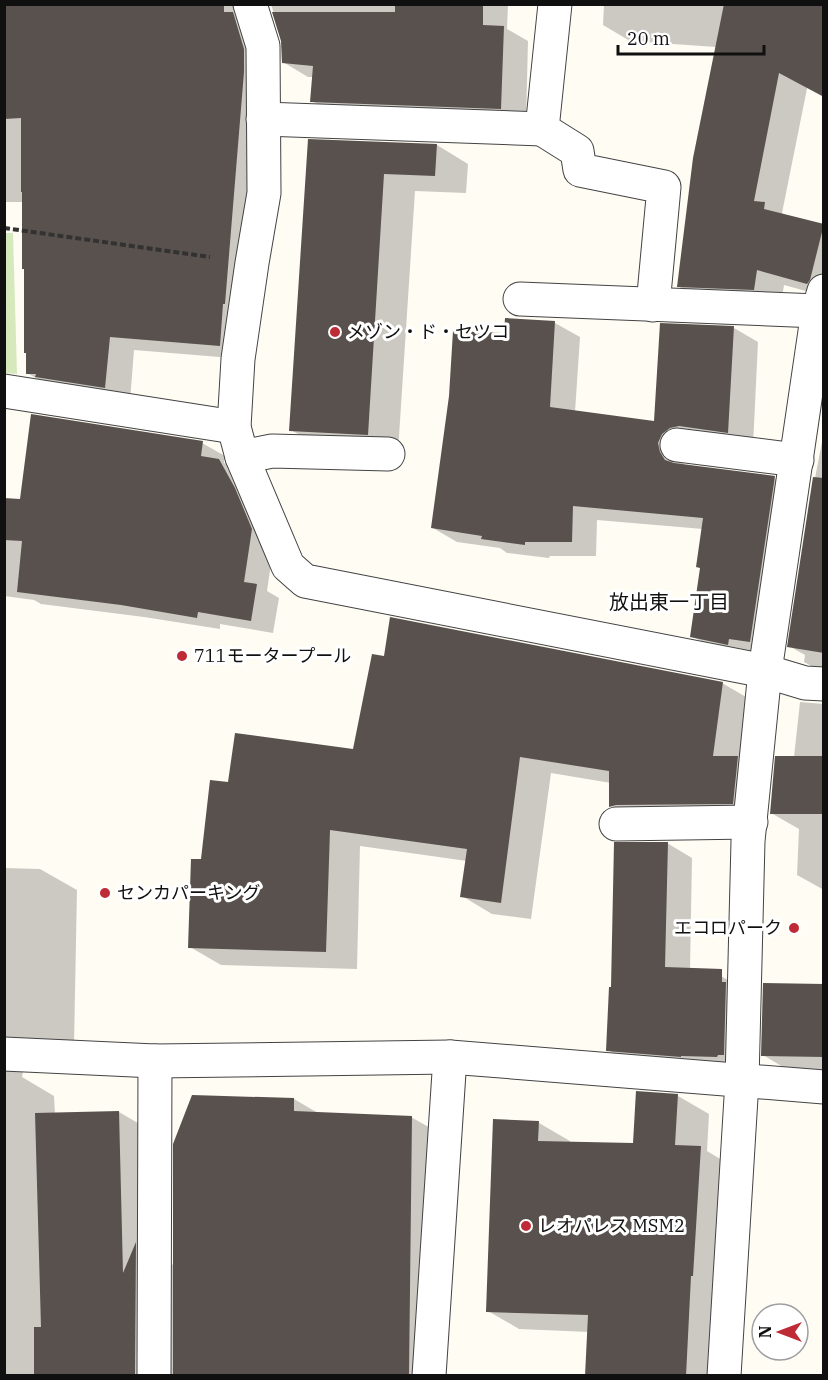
<svg xmlns="http://www.w3.org/2000/svg" width="828" height="1380" font-family="'IBM Plex Serif','Noto Sans JP',serif">
	<style>
		.green { fill: #d6e9bd }
		.shadow { fill: #0003 }
		.building { fill: #59514d }
		.lines { fill: none; stroke-linecap: round; stroke-linejoin: round }
		.minor-casing { stroke: #434343; stroke-width: 35 }
		.path { stroke: #323232; stroke-width: 4; stroke-dasharray: 6 3; stroke-linecap: butt }
		.minor { stroke: #fff; stroke-width: 33 }
		.poi-dot { fill: #bf2a37; stroke: #fff; stroke-width: 2 }
		.labels { text-anchor: middle; stroke-width: 6; stroke-linejoin: round; paint-order: stroke }
		.poi-label { font-size: 18px; fill: #101010; stroke: #fff; text-anchor: start }
		.neighbourhood-label { font-size: 20px; fill: #101010; stroke: #fff }
	</style>
	<rect width="100%" height="100%" fill="#fffcf4"/>
	<polygon class="green" points="4,233 13,233 17,374 5,373"/>
	<g class="shadow">
		<polygon points="4,4 262,4 244,359 134,350 130,401 52,387 27,373 24,202 4,202"/>
		<polygon points="271,4 508,4 507,29 528,41 526,122 337,115 312,101 313,77 308,77 283,62 282,40"/>
		<polygon points="604,4 824,4 782,213 786,216 824,225 824,296 784,285 781,305 706,302 678,286 716,47 630,41 603,25"/>
		<polygon points="309,141 437,145 468,164 466,193 415,191 398,452 322,448 291,430"/>
		<polygon points="506,320 555,323 580,337 575,412 655,423 734,328 758,342 753,446 683,458 684,466 774,478 799,492 775,655 717,651 692,636 701,569 703,529 597,520 596,556 550,556 549,558 507,553 500,548 457,542 433,528 505,335"/>
		<polygon points="824,432 824,673 804,662 805,655 789,646 815,478"/>
		<polygon points="202,443 225,456 224,463 242,473 274,543 267,591 279,598 273,633 220,624 220,629 144,617 41,604 34,600 4,596 4,499 21,501"/>
		<polygon points="722,683 753,701 763,820 641,824 611,806 611,783 551,773 531,919 492,914 462,896 467,861 360,846 357,969 221,965 190,947 202,861 229,784 355,751"/>
		<polygon points="800,702 824,704 824,890 797,875 799,829 771,813 794,757"/>
		<polygon points="667,843 692,858 690,970 711,970 736,985 749,1069 633,1064 608,1050 613,988"/>
		<polygon points="4,868 40,869 77,890 74,1045 24,1065 22,1077 54,1096 55,1114 119,1112 155,1133 159,1257 175,1266 294,1099 318,1113 411,1117 448,1138 445,1376 4,1376"/>
		<polygon points="824,1012 824,1070 788,1070 763,1055"/>
		<polygon points="678,1096 709,1114 707,1151 732,1166 718,1376 587,1376 589,1332 519,1329 488,1311 539,1123 570,1141 570,1143 635,1144"/>
	</g>
	<g class="building">
		<polygon points="4,4 224,4 224,12 233,12 244,49 244,72 225,304 223,304 220,346 110,337 105,388 35,377 36,374 26,374 26,353 24,353 24,269 22,269 22,192 21,192 21,118 4,119"/>
		<polygon points="395,4 483,4 483,25 504,26 501,109 310,102 313,66 282,63 281,41 272,12 395,12"/>
		<polygon points="724,4 824,4 824,97 779,73 754,201 765,202 764,209 824,224 810,280 807,284 757,270 754,290 677,287 693,158"/>
		<polygon points="308,139 437,144 435,176 384,174 368,435 289,431"/>
		<polygon points="505,318 555,321 550,407 654,421 660,323 734,326 728,433 679,426 670,428 662,434 658,443 660,452 665,460 674,463 775,476 750,642 729,639 728,645 690,637 700,568 696,567 703,518 573,506 572,542 525,542 525,545 481,539 482,536 431,528 449,396 453,331 504,333"/>
		<polygon points="31,414 203,441 201,456 219,459 235,488 252,529 244,582 257,584 251,621 198,612 197,618 121,605 17,592 22,541 4,540 4,498 20,499"/>
		<polygon points="813,477 824,478 824,653 787,647"/>
		<polygon points="390,617 723,682 713,756 738,756 733,804 616,805 609,807 609,771 520,757 501,903 460,897 467,849 330,830 326,952 188,948 191,859 201,859 210,780 228,782 235,733 353,749 372,654 384,656"/>
		<polygon points="775,756 824,756 824,814 770,814"/>
		<polygon points="614,842 668,842 665,967 722,969 722,982 726,982 724,1055 718,1055 717,1057 681,1056 681,1057 606,1051 609,987 611,987"/>
		<polygon points="763,983 824,984 824,1057 761,1056"/>
		<polygon points="636,1091 678,1094 675,1145 701,1146 693,1276 691,1276 686,1376 585,1376 588,1315 486,1312 493,1119 539,1121 538,1141 633,1143"/>
		<polygon points="192,1095 294,1098 294,1111 412,1116 409,1376 173,1376 173,1144"/>
		<polygon points="119,1111 123,1273 136,1242 135,1376 34,1376 34,1327 41,1327 35,1113"/>
	</g>
	<g class="lines">
		<defs>
			<g id="minor">
				<polyline points="250,4 263,46 264,193 252,263 238,359 234,427 242,457 288,566 305,581 765,671 805,683 824,684"/>
				<polyline points="555,4 542,129 577,151 580,170 664,187 653,305"/>
				<polyline points="263,119 542,129"/>
				<polyline points="520,299 818,311"/>
				<polyline points="4,391 234,427"/>
				<polyline points="677,445 797,460"/>
				<polyline points="242,457 272,451 388,454"/>
				<polyline points="616,824 751,822"/>
				<polyline points="4,1054 155,1061 450,1057 824,1087"/>
				<polyline points="154,1376 155,1061"/>
				<polyline points="429,1376 450,1057"/>
				<polyline points="724,1376 742,1081 748,841 765,671 818,311 824,291"/>
			</g>
		</defs>
		<use href="#minor" class="minor-casing"/>
		<polyline class="path" points="4,228 210,257"/>
		<use href="#minor" class="minor"/>
	</g>
	<g class="poi-dot">
		<circle cx="335" cy="332" r="6"/>
		<circle cx="182" cy="656" r="6"/>
		<circle cx="105" cy="893" r="6"/>
		<circle cx="794" cy="928" r="6"/>
		<circle cx="526" cy="1226" r="6"/>
	</g>
	<g class="labels">
		<g class="poi-label">
			<text x="347" y="338">メゾン・ド・セツコ</text>
			<text x="194" y="662">711モータープール</text>
			<text x="117" y="899">センカパーキング</text>
			<text x="782" y="934" text-anchor="end">エコロパーク</text>
			<text x="538" y="1232">レオパレス MSM2</text>
		</g>
		<g class="neighbourhood-label">
			<text x="669" y="609">放出東一丁目</text>
		</g>
	</g>
	<rect width="828" height="1380" fill="none" stroke="#101010" stroke-width="12"/>
	<g transform="translate(780 1332) rotate(270)"><circle r="28" fill="#ffffff" stroke="#9f9f9f" stroke-width="1.5"/>
	<path d="M0-4.5L10 22L0 15L-10 22Z" fill="#bf2a37"/>
	<text y="-9" font-size="16" font-weight="bold" text-anchor="middle" fill="#101010">N</text>
	</g>
	<path d="M618 45v9h146v-9" fill="none" stroke="#101010" stroke-width="3"/>
	<text x="627" y="45" font-size="18" fill="#101010" stroke="#ffffff" stroke-width="4.5" paint-order="stroke">20 m</text>
</svg>
